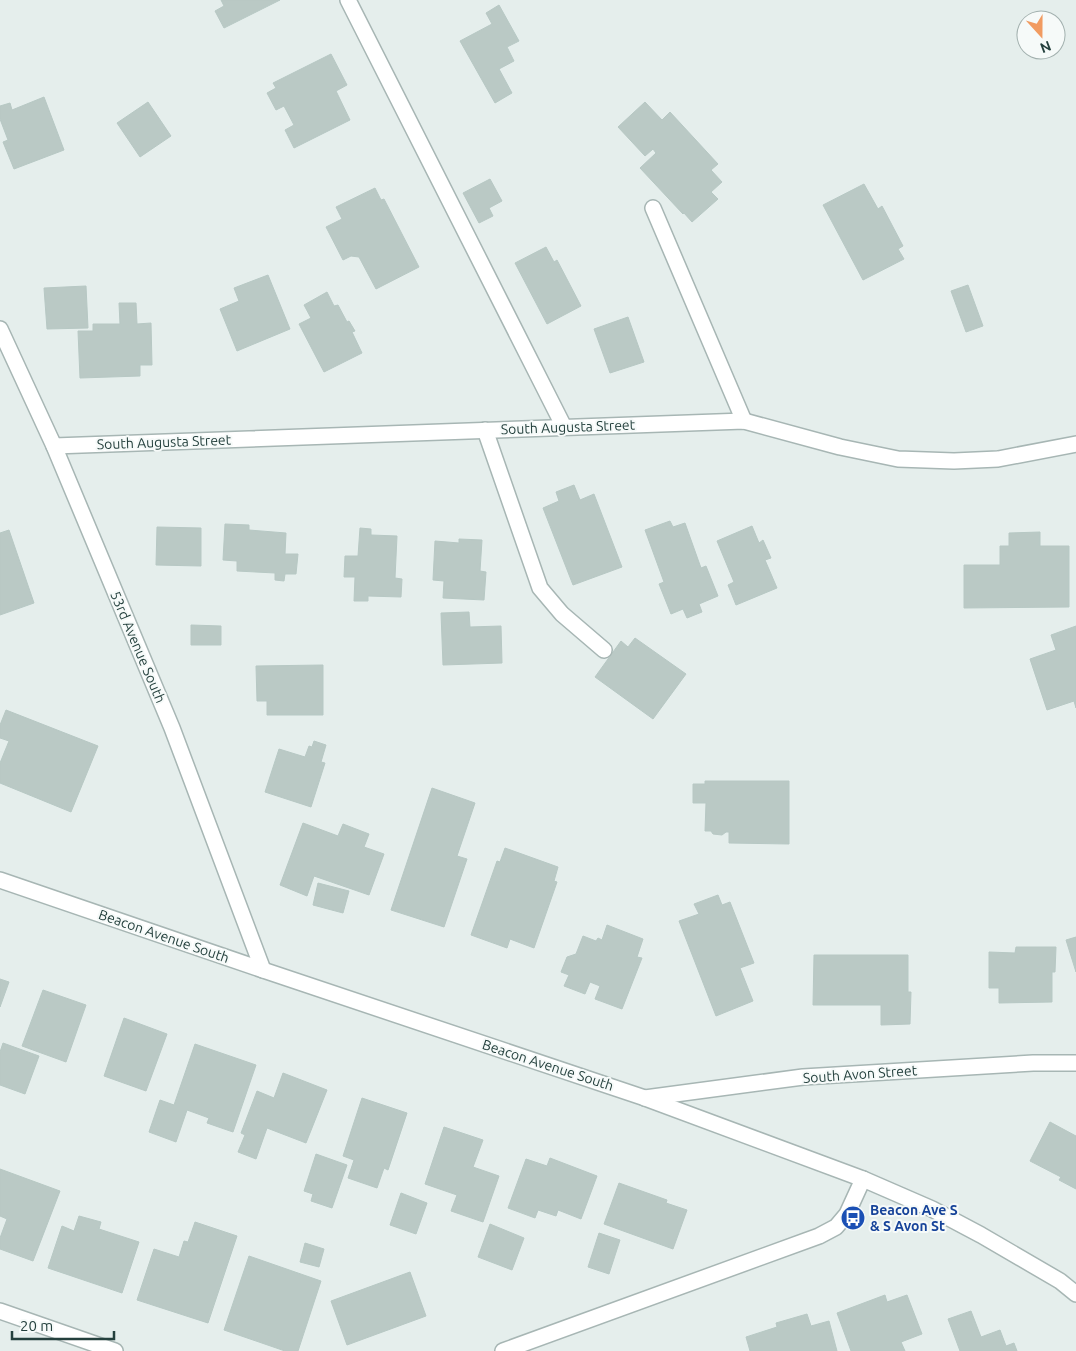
<svg xmlns="http://www.w3.org/2000/svg" width="1076" height="1351" font-family="Ubuntu,sans-serif">
	<style>
		.building { fill: #bac9c5; stroke: #b7c8c4 }
		.lines { fill: none; stroke-linecap: round; stroke-linejoin: round }
		.service-casing { stroke: #a7b6b4; stroke-width: 18 }
		.minor-casing { stroke: #a7b6b4; stroke-width: 18 }
		.tertiary-casing { stroke: #a7b6b4; stroke-width: 18 }
		.service { stroke: #fff; stroke-width: 15 }
		.minor { stroke: #fff; stroke-width: 15 }
		.tertiary { stroke: #fff; stroke-width: 15 }
		.labels { text-anchor: middle; stroke-width: 4; stroke-linejoin: round; paint-order: stroke }
		.street-label { font-size: 14px; fill: #24403d; stroke: #f6faf9 }
		.transit-label { font-size: 14px; font-weight: bold; fill: #164399; stroke: #f6faf9; text-anchor: start }
	</style>
	<rect width="100%" height="100%" fill="#e5eeec"/>
	<g class="building">
		<polygon points="221,0 280,0 224,28 215,11 224,6"/>
		<polygon points="499,5 519,41 507,47 514,61 499,69 512,93 495,103 460,41 492,24 486,13"/>
		<polygon points="331,54 347,85 336,91 350,120 294,148 285,130 294,125 284,106 276,110 267,93 276,88 273,83"/>
		<polygon points="44,97 64,150 14,169 3,142 8,140 0,119 0,106 10,103 12,110"/>
		<polygon points="148,102 171,136 140,157 117,123"/>
		<polygon points="645,102 662,120 670,112 718,164 711,170 722,182 711,192 718,199 692,222 684,213 683,214 640,168 656,153 653,149 645,156 618,127"/>
		<polygon points="490,179 502,201 489,208 493,216 479,223 463,193"/>
		<polygon points="864,184 878,209 882,206 903,246 898,249 904,259 863,280 823,205"/>
		<polygon points="375,188 381,200 384,199 419,267 376,289 359,257 351,256 343,260 326,227 342,219 336,207"/>
		<polygon points="546,247 554,262 557,260 581,306 547,324 515,263"/>
		<polygon points="268,275 290,329 237,351 220,309 239,301 234,288"/>
		<polygon points="968,285 983,326 966,332 951,291"/>
		<polygon points="86,286 88,328 47,329 44,288"/>
		<polygon points="327,292 334,306 338,305 347,322 349,321 355,331 352,332 362,353 324,372 299,324 311,318 304,305"/>
		<polygon points="119,303 136,303 137,324 151,323 152,365 140,365 140,376 80,378 78,331 93,331 93,324 120,324"/>
		<polygon points="628,317 644,362 610,373 594,329"/>
		<polygon points="574,485 580,500 594,494 622,567 573,585 543,508 559,501 556,492"/>
		<polygon points="670,521 673,527 685,523 701,568 706,566 718,596 699,604 702,612 687,618 683,609 671,614 659,584 664,582 645,530"/>
		<polygon points="225,524 249,525 249,530 286,533 285,554 298,554 296,574 285,574 284,581 275,580 275,573 237,571 237,561 223,560"/>
		<polygon points="752,526 759,543 763,540 771,558 765,560 777,588 736,605 728,585 734,582 717,541"/>
		<polygon points="157,527 201,528 201,566 156,565"/>
		<polygon points="360,528 371,529 371,535 397,536 395,578 402,579 401,597 368,596 368,601 354,601 355,577 344,577 345,556 358,556"/>
		<polygon points="9,530 34,603 0,615 0,533"/>
		<polygon points="1040,532 1040,546 1069,546 1069,607 964,608 964,565 1000,565 1000,546 1009,546 1009,533"/>
		<polygon points="459,539 482,540 480,571 486,572 484,600 443,598 444,581 433,580 435,541 459,543"/>
		<polygon points="469,612 470,627 501,626 502,663 443,665 441,613"/>
		<polygon points="191,625 221,626 221,645 191,645"/>
		<polygon points="1076,626 1076,708 1074,701 1047,710 1030,659 1056,650 1051,635"/>
		<polygon points="635,638 686,674 653,719 595,677 621,641 628,647"/>
		<polygon points="323,665 323,715 267,715 267,701 257,701 256,666"/>
		<polygon points="6,710 98,746 71,812 0,783 0,763 9,741 0,738 0,725"/>
		<polygon points="314,741 326,745 321,762 325,763 311,807 265,792 279,749 305,757 309,746 312,747"/>
		<polygon points="705,781 789,781 789,844 729,843 729,832 726,832 722,835 713,834 711,831 705,831 706,803 693,803 693,784 705,784"/>
		<polygon points="432,788 475,803 457,856 467,859 444,927 391,910"/>
		<polygon points="303,823 338,836 343,824 369,834 364,847 384,854 369,895 314,876 307,896 280,885"/>
		<polygon points="505,848 558,867 554,881 557,882 534,948 510,939 507,948 471,935 497,861 500,862"/>
		<polygon points="318,883 349,891 343,913 313,905"/>
		<polygon points="718,895 722,905 730,902 754,963 740,968 753,1001 716,1016 679,921 699,914 694,904"/>
		<polygon points="607,925 643,939 637,957 642,958 622,1009 595,999 600,986 590,982 585,994 564,986 569,975 561,972 567,957 576,954 583,936 596,941 598,938 602,940"/>
		<polygon points="1076,937 1076,972 1066,940"/>
		<polygon points="1016,947 1056,947 1055,972 1052,972 1052,1002 999,1003 999,988 989,988 989,952 1015,953"/>
		<polygon points="814,955 908,955 908,992 911,992 910,1024 881,1025 881,1005 813,1005"/>
		<polygon points="0,979 9,982 0,1007"/>
		<polygon points="43,990 86,1005 66,1062 22,1046"/>
		<polygon points="124,1018 167,1034 146,1091 104,1076"/>
		<polygon points="3,1043 39,1056 25,1094 0,1085 0,1052"/>
		<polygon points="195,1044 256,1065 233,1132 207,1123 209,1118 187,1110 176,1142 149,1132 160,1100 174,1105"/>
		<polygon points="283,1073 327,1090 306,1143 267,1128 256,1159 238,1152 245,1135 241,1133 257,1091 274,1098"/>
		<polygon points="362,1098 407,1113 388,1170 384,1168 377,1188 348,1178 354,1160 343,1156"/>
		<polygon points="1050,1122 1076,1136 1076,1189 1059,1180 1061,1177 1030,1161"/>
		<polygon points="444,1127 483,1140 473,1167 499,1176 483,1222 451,1211 457,1195 425,1184"/>
		<polygon points="316,1154 347,1165 332,1208 311,1201 313,1194 304,1191"/>
		<polygon points="550,1158 597,1176 581,1219 558,1210 556,1216 538,1210 535,1218 508,1208 526,1159 547,1166"/>
		<polygon points="0,1169 60,1191 33,1261 0,1249 0,1238 7,1219 0,1216"/>
		<polygon points="619,1183 667,1200 666,1203 687,1210 673,1249 604,1224"/>
		<polygon points="401,1193 427,1203 416,1234 390,1225"/>
		<polygon points="79,1216 101,1222 99,1229 139,1242 122,1293 48,1268 62,1226 74,1231"/>
		<polygon points="195,1222 237,1236 208,1323 137,1300 154,1249 179,1257 184,1241 188,1242"/>
		<polygon points="490,1224 524,1238 512,1270 478,1257"/>
		<polygon points="599,1233 620,1240 609,1274 588,1267"/>
		<polygon points="305,1243 324,1249 319,1267 300,1262"/>
		<polygon points="249,1256 321,1281 298,1351 285,1351 224,1330"/>
		<polygon points="410,1272 426,1316 347,1345 331,1301"/>
		<polygon points="885,1295 887,1302 907,1295 922,1334 901,1342 905,1351 851,1351 837,1313"/>
		<polygon points="971,1311 981,1337 1000,1330 1006,1346 1014,1343 1017,1351 960,1351 948,1319"/>
		<polygon points="807,1314 811,1326 829,1321 837,1351 750,1351 746,1337 777,1327 776,1323"/>
	</g>
	<g class="lines">
		<defs>
			<g id="service">
				<polyline points="348,0 564,427"/>
				<polyline points="653,208 744,421"/>
				<polyline points="485,430 540,588 562,614 604,650"/>
			</g>
			<g id="minor">
				<polyline points="0,329 54,446 172,728 263,970"/>
				<polyline points="54,446 744,421 840,447 898,459 954,461 998,459 1076,444"/>
				<polyline points="645,1098 803,1077 1033,1063 1076,1063"/>
				<polyline points="0,1311 115,1351"/>
				<polyline points="503,1351 819,1236 836,1227 847,1214 863,1179"/>
			</g>
			<polyline id="tertiary" points="0,880 263,970 645,1098 863,1179 932,1209 981,1235 1060,1281 1076,1294"/>
		</defs>
		<use href="#service" class="service-casing"/>
		<use href="#minor" class="minor-casing"/>
		<use href="#tertiary" class="tertiary-casing"/>
		<use href="#service" class="service"/>
		<use href="#minor" class="minor"/>
		<use href="#tertiary" class="tertiary"/>
	</g>
	<defs>
		<symbol id="bus-disc" viewBox="-11 -11 22 22"><circle r="9.5" fill="#1a4fb4" stroke="#f6faf9"/><path d="M-5-6H5V4H4V6H2V4H-2V6H-4V4H-5ZM-3.5-4V0h7V-4ZM-3.5 1.2v1.5H-2V1.2ZM2 1.2v1.5H3.5V1.2Z" fill="#fff"/></symbol>
	</defs>
	<g fill-rule="evenodd">
		<use href="#bus-disc" x="839" y="1204" width="28" height="28"/>
	</g>
	<g class="labels">
		<g class="street-label">
			<text transform="translate(568 427) rotate(-2)" y="5">South Augusta Street</text>
			<text transform="translate(164 442) rotate(-2)" y="5">South Augusta Street</text>
			<text transform="translate(138 647) rotate(67)" y="5">53rd Avenue South</text>
			<text transform="translate(164 936) rotate(19)" y="5">Beacon Avenue South</text>
			<text transform="translate(548 1065) rotate(18)" y="5">Beacon Avenue South</text>
			<text transform="translate(860 1074) rotate(-4)" y="5">South Avon Street</text>
		</g>
		<g class="transit-label">
			<text x="870" y="1215">Beacon Ave S<tspan x="870" dy="16">&amp; S Avon St</tspan></text>
		</g>
	</g>
	<g transform="translate(1041 35) rotate(159)"><circle r="24" fill="#f6faf9" stroke="#a2b0ae"/>
	<path d="M0-4L9 19L0 12L-9 19Z" fill="#f19b61"/>
	<text y="-8" font-size="14" font-weight="bold" text-anchor="middle" fill="#24403d">N</text>
	</g>
	<path d="M12 1331v8h102v-8" fill="none" stroke="#24403d" stroke-width="2.5"/>
	<text x="20" y="1331" font-size="15" fill="#24403d" stroke="#f6faf9" stroke-width="4" paint-order="stroke">20 m</text>
</svg>
